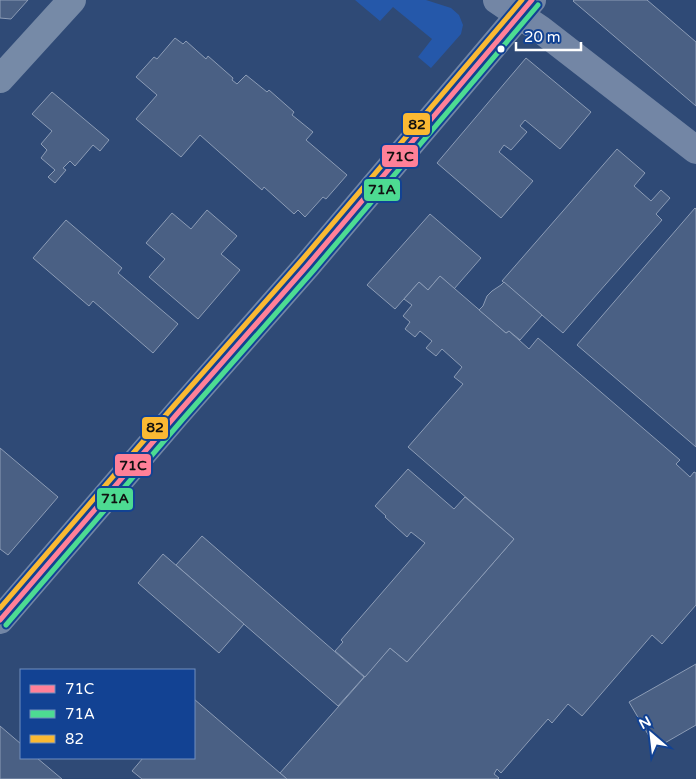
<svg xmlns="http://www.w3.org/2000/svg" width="696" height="779" font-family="'Varela Round',sans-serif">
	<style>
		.green { fill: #2558aa }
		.building { fill: #4a6084; stroke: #8c9cb6 }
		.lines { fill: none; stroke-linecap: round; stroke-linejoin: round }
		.secondary { stroke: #7386a5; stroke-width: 28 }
		.primary { stroke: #768aa7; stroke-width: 28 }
		.bus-1-casing { stroke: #124293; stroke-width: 9 }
		.bus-2-casing { stroke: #124293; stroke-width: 9 }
		.bus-3-casing { stroke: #124293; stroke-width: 9 }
		.bus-1 { stroke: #ff8098; stroke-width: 5 }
		.bus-2 { stroke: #4ddb92; stroke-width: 5 }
		.bus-3 { stroke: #fab933; stroke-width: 5 }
		.bus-dot { fill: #fff; stroke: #124293; stroke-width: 2 }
		.line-badge { stroke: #124293; stroke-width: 2 }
		.pale-badge-label { font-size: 14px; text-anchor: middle; font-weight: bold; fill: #111 }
	</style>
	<rect width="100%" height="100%" fill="#2f4a76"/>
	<polygon class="green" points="355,0 426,0 451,8 459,15 463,25 461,34 431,68 418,57 432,39 393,7 380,21"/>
	<g class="building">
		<polygon points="0,0 28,0 11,19 0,18"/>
		<polygon points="574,0 647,0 696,42 696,106 573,1"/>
		<polygon points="175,38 183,44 186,41 206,59 208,56 233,78 232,80 237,84 246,75 267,92 269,90 294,112 292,115 313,132 306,140 347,175 326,199 323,197 305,217 298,210 294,214 264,187 262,190 200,135 181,157 136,119 157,95 136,77 154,57 157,59"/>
		<polygon points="526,58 591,112 560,149 525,120 520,126 527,132 511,150 504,145 499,152 533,181 501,218 437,163"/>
		<polygon points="52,92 109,140 100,151 93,145 75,166 70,161 63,168 66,170 55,183 48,177 55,170 41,158 47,150 41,144 52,131 32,114"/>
		<polygon points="617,149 645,173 634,186 651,201 661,190 670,198 656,214 662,220 563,333 502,281"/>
		<polygon points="695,208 696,209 696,447 577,345"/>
		<polygon points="207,210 237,236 221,254 240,270 198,319 149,277 165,259 146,243 172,213 191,229"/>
		<polygon points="430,214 481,258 454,289 440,276 428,290 419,282 395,309 367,285"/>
		<polygon points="66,220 122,268 118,273 178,324 153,353 93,301 89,306 33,258"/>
		<polygon points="440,276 506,333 509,331 529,349 538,338 680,460 676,464 690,477 694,472 696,473 696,605 662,644 652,635 582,716 568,704 552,723 548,719 501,773 497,769 494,774 499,778 498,779 287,779 280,773 390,648 407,662 514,539 408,447 463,384 454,377 462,367 442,349 436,356 426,348 432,341 420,331 415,337 405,329 410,322 403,316 412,305 404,299 419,282 428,290"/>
		<polygon points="504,282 542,315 520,340 509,331 506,333 479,310 483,306 487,296 492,291 501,285"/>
		<polygon points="0,448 58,497 8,555 0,549"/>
		<polygon points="408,469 454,509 465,497 514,539 407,662 390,648 365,677 335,651 343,642 341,640 425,543 411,532 407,537 385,517 386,516 375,506"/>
		<polygon points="202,536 364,677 338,706 176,565"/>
		<polygon points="163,554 244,624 219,653 138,583"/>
		<polygon points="696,664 696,725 656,748 629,702"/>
		<polygon points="194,699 280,773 287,779 142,779 132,771 143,758 194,758"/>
		<polygon points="0,726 21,744 21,758 37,758 62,779 0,779"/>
	</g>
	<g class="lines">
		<g class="secondary">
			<polyline points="497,0 540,29 696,150"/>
			<polyline points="0,620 177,414 307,266 532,0"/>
		</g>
		<polyline class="primary" points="0,79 72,0"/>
		<defs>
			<polyline id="bus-1" points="0,620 177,414 307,266 532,0"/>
			<polyline id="bus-2" points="6,625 183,419 313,271 538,5"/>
			<polyline id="bus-3" points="0,608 171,409 301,261 522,0"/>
		</defs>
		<use href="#bus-1" class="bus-1-casing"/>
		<use href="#bus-2" class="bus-2-casing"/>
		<use href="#bus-3" class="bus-3-casing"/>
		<use href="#bus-1" class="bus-1"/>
		<use href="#bus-2" class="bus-2"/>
		<use href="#bus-3" class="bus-3"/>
	</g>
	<circle class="bus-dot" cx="501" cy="49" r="4.5"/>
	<g class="line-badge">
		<rect x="402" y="112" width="29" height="24" rx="5" fill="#fab933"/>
		<rect x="381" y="144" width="38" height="24" rx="5" fill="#ff8098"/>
		<rect x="363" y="178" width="38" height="24" rx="5" fill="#4ddb92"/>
		<rect x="141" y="416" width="28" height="24" rx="5" fill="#fab933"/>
		<rect x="114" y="453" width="38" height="24" rx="5" fill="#ff8098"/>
		<rect x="96" y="487" width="38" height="24" rx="5" fill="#4ddb92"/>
	</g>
	<g class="pale-badge-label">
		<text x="417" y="129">82</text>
		<text x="400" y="161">71C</text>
		<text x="382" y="194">71A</text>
		<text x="155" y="432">82</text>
		<text x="133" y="470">71C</text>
		<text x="115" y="503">71A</text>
	</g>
	<rect x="20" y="669" width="175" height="90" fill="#124293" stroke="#718ebe"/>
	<rect x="30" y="685" width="25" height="8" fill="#ff8098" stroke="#718ebe"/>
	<text x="65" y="694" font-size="15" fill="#ffffff">71C</text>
	<rect x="30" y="710" width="25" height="8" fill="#4ddb92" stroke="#718ebe"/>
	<text x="65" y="719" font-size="15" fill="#ffffff">71A</text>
	<rect x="30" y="735" width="25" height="8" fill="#fab933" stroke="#718ebe"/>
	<text x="65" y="744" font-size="15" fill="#ffffff">82</text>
	<g transform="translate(651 734) rotate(332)" stroke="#124293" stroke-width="4" paint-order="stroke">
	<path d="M0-4L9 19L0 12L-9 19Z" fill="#ffffff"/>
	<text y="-8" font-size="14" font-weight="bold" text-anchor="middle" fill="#ffffff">N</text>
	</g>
	<path d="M516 42v8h65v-8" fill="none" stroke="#ffffff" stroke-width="2.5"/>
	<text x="524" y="42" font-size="15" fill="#ffffff" stroke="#124293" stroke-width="4" paint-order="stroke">20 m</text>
</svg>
